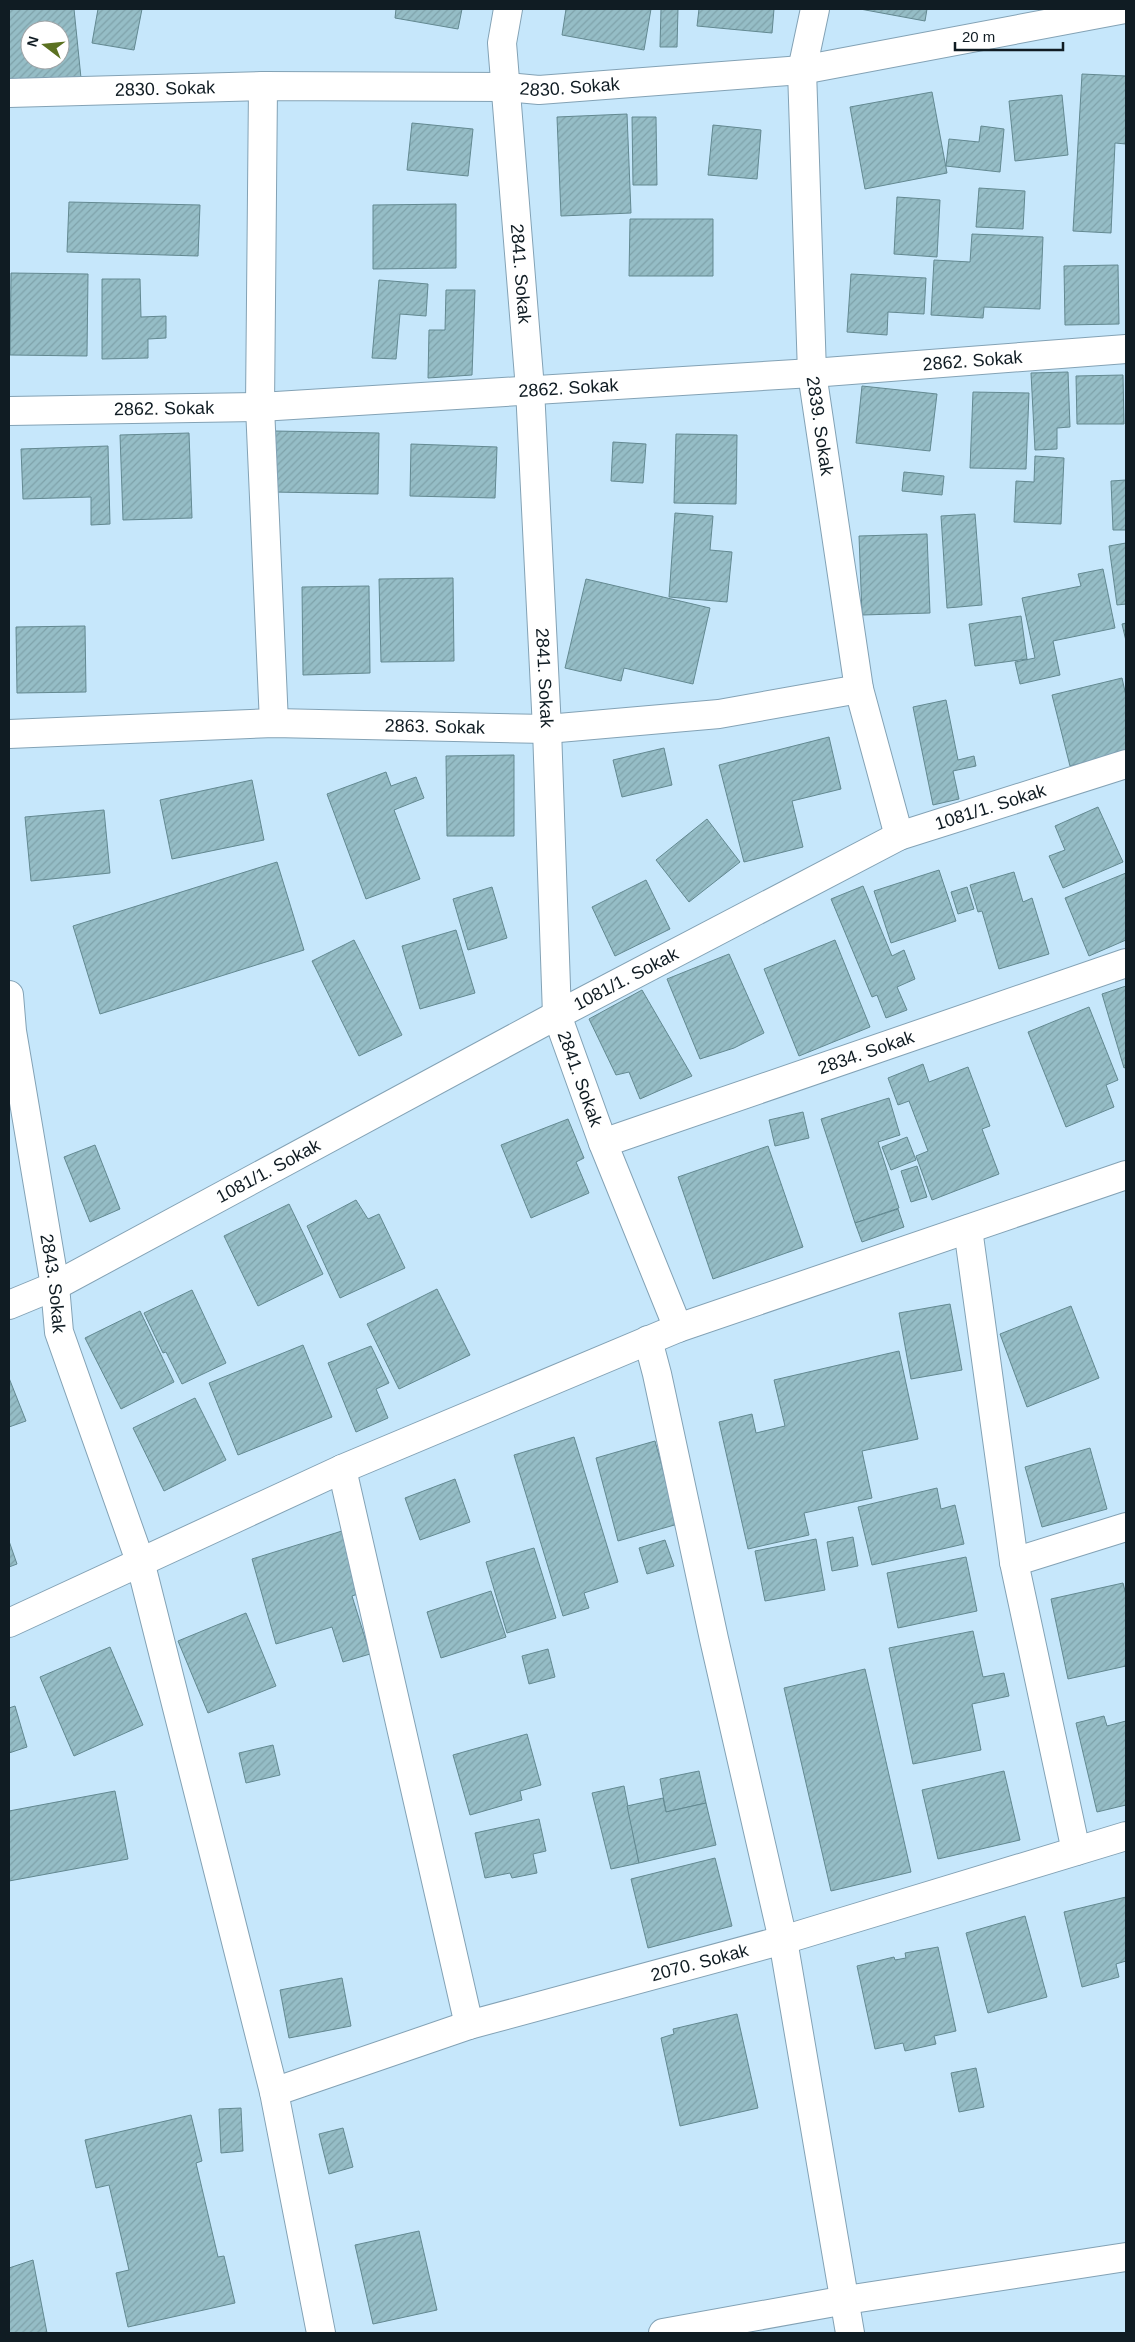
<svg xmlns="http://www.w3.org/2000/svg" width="1135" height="2342" font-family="Arial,sans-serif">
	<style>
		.building { fill: url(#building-hatch); stroke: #638991; fill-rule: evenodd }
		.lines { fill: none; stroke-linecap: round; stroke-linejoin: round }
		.minor-casing { stroke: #83a2b5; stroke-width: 30 }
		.tertiary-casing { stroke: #83a2b5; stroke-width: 30 }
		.minor { stroke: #fff; stroke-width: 28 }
		.tertiary { stroke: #fff; stroke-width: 28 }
		.labels { text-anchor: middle; stroke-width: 5; stroke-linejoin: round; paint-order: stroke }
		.street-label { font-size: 18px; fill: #101c23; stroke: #fff }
	</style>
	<defs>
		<pattern id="building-hatch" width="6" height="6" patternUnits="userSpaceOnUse" patternTransform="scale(1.25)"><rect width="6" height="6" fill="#95bdc6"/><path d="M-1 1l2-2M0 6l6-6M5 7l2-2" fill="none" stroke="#7fa2aa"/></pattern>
	</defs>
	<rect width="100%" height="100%" fill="#c6e7fb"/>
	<g class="building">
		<path d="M9,9h65l7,69 -72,8zM30,30h30v30h-30z"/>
		<polygon points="98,9 142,9 134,50 92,43"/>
		<polygon points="396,9 462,9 458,29 395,18"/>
		<polygon points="566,9 651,9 644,50 562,35"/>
		<polygon points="661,9 678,9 677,47 660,47"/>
		<polygon points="699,9 774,9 772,33 697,26"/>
		<polygon points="860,9 927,9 925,21"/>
		<polygon points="1082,74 1126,76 1126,144 1115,143 1111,233 1073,231"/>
		<polygon points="932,92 947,173 865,189 850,107"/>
		<polygon points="1062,95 1068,155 1015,161 1009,101"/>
		<polygon points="627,114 631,213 561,216 557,117"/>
		<polygon points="632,117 656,117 657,185 633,185"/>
		<polygon points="412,123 473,129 468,176 407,170"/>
		<polygon points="713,125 761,130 757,179 708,175"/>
		<polygon points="981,126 1004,129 1000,172 946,166 949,139 979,142"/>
		<polygon points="979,188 1025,191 1023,229 976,227"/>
		<polygon points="897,197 940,200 937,257 894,254"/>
		<polygon points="69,202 200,205 198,256 67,252"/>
		<polygon points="456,204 456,268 373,269 373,205"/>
		<polygon points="630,219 713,219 713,276 629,276"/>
		<polygon points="972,234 1043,237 1040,309 984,307 983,318 931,315 934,260 970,262"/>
		<polygon points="1118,265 1119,324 1065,325 1064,266"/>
		<polygon points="11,273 88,274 87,356 10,355"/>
		<polygon points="851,274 926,278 924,314 888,312 887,335 847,332"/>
		<polygon points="102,279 140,279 141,317 166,316 166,338 148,339 148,358 102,359"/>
		<polygon points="379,280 428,284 426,316 400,314 396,359 372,358"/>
		<polygon points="446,290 475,290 472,375 428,378 429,330 445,330"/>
		<polygon points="1068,372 1070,427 1057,428 1057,449 1035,450 1031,373"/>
		<polygon points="1123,375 1124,424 1077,424 1076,376"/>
		<polygon points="862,386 937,394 930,451 856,443"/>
		<polygon points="973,392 1029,393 1026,469 970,468"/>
		<polygon points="275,431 379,433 378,494 273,492"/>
		<polygon points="189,433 192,518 123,520 120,435"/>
		<polygon points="676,434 737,435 736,504 674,503"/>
		<polygon points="613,442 646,444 643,483 611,481"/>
		<polygon points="411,444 497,447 495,498 410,496"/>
		<polygon points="108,446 110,524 91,525 91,497 23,499 21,449"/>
		<polygon points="1035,456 1064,458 1061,524 1014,522 1016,481 1034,482"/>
		<polygon points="904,472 944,476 942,495 902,491"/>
		<polygon points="1126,480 1126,530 1113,530 1111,481"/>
		<polygon points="675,513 713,516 710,550 732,552 727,602 669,597"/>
		<polygon points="975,514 982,605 947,608 941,516"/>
		<polygon points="927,534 930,613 862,615 859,536"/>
		<polygon points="1126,543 1126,604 1117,605 1109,546"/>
		<polygon points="1103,569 1115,628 1053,641 1060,675 1020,684 1015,662 1035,658 1022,598 1081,586 1078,574"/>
		<polygon points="453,578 454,661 381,662 379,579"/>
		<polygon points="586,579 710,608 693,684 624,668 621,681 565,668"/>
		<polygon points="369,586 370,673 303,675 302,587"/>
		<polygon points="1021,616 1027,659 975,666 969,624"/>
		<polygon points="1126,623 1126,641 1122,624"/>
		<polygon points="85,626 86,692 17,693 16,627"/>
		<polygon points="1122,678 1126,696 1126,752 1070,766 1052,695"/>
		<polygon points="946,700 958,760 974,756 976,766 953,771 959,799 933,805 913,707"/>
		<polygon points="829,737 841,789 792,801 803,847 744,862 719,765"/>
		<polygon points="664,748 672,785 622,797 613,760"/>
		<polygon points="514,755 514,836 447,836 446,756"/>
		<polygon points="386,772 391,786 416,777 424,798 394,810 420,879 366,899 327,794"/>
		<polygon points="252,780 264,840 172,859 160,800"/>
		<polygon points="1098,807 1123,862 1063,888 1049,856 1065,850 1055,826"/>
		<polygon points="104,810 110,873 31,881 25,817"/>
		<polygon points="707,819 740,862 689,902 656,860"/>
		<polygon points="277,862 304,950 100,1014 73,926"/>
		<polygon points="939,870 956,921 891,943 874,891"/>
		<polygon points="1014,872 1023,902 1032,898 1049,954 999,969 982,911 978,912 970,885"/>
		<polygon points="1126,873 1126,940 1089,956 1065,898"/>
		<polygon points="646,880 670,929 615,956 592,907"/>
		<polygon points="863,886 892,956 904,950 915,979 897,987 907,1010 886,1018 877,995 872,997 831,899"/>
		<polygon points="492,887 507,938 468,950 453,899"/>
		<polygon points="967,887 974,909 958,914 951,892"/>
		<polygon points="456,930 475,993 420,1009 402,946"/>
		<polygon points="354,940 402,1035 359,1056 312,961"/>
		<polygon points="835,940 870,1027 799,1056 764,969"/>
		<polygon points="729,954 764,1033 734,1048 700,1059 667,979"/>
		<polygon points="1126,986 1126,1067 1124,1068 1102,994"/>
		<polygon points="642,990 692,1076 640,1099 629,1072 616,1075 589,1019"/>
		<polygon points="1089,1007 1118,1080 1106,1085 1114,1107 1066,1127 1028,1032"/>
		<polygon points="923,1064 929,1082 968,1067 990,1126 982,1129 999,1174 932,1200 916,1156 928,1151 909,1101 898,1105 888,1078"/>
		<polygon points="889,1098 900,1135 878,1142 899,1208 855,1223 821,1119"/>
		<polygon points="803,1112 809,1138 775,1146 769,1120"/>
		<polygon points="568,1119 584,1158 576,1162 589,1193 531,1218 501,1145"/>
		<polygon points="907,1137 916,1160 891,1170 882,1147"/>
		<polygon points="95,1145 120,1209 90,1222 64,1157"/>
		<polygon points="768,1146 803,1247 713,1279 678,1177"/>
		<polygon points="917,1166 927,1197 911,1202 901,1171"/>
		<polygon points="356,1200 368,1219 379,1214 405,1268 340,1298 307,1226"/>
		<polygon points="289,1204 323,1274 258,1306 224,1236"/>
		<polygon points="898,1209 904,1227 862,1242 855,1223"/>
		<polygon points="437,1289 470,1355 399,1389 367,1324"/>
		<polygon points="192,1290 226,1363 182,1384 166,1352 163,1353 144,1313"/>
		<polygon points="950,1304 962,1370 911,1379 899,1313"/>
		<polygon points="1071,1306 1099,1378 1027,1407 1000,1334"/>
		<polygon points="140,1311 174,1382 121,1409 85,1338"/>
		<polygon points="303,1345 332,1417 238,1455 209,1383"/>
		<polygon points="371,1346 389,1383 376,1389 388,1418 356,1432 328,1363"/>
		<polygon points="899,1351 918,1439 862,1451 872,1498 804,1513 809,1535 748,1549 719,1422 752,1414 756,1433 785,1426 774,1380"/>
		<polygon points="9,1378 26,1421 9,1427"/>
		<polygon points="195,1398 226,1460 164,1491 133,1428"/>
		<polygon points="574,1437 618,1582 584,1593 589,1608 563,1616 514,1455"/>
		<polygon points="655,1441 678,1524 618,1541 596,1458"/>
		<polygon points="1090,1448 1107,1509 1042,1527 1025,1467"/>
		<polygon points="455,1479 470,1522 420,1540 405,1498"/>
		<polygon points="937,1488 941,1509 955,1505 964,1544 872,1565 858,1507"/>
		<polygon points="342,1531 361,1593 352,1596 370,1654 343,1662 332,1627 276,1644 252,1559"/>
		<polygon points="853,1537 858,1566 832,1571 827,1542"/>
		<polygon points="816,1539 825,1590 765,1601 755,1551"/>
		<polygon points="665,1540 674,1566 647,1574 639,1548"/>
		<polygon points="9,1541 17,1564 9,1567"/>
		<polygon points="534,1548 556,1618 507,1633 486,1562"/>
		<polygon points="966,1557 977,1611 898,1628 887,1573"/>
		<polygon points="1123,1583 1126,1595 1126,1666 1068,1679 1051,1599"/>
		<polygon points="491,1591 506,1637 441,1658 427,1612"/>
		<polygon points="246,1613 276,1686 208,1713 178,1641"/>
		<polygon points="973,1631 983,1677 1004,1673 1009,1696 972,1704 981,1750 913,1764 889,1648"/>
		<polygon points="110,1647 143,1725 74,1756 40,1677"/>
		<polygon points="548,1649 555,1677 529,1684 522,1656"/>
		<polygon points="865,1669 911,1872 831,1891 784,1688"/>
		<polygon points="15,1706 27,1747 9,1753 9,1708"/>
		<polygon points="1104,1716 1107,1726 1126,1721 1126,1805 1097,1812 1076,1723"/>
		<polygon points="527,1734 541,1785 520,1791 522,1800 470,1815 453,1755"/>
		<polygon points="273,1745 280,1775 246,1783 239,1753"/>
		<polygon points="699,1771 706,1803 666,1812 660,1779"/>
		<polygon points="1004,1771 1020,1840 938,1859 922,1790"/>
		<polygon points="624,1786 639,1863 611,1869 592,1793"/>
		<polygon points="115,1791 128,1859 9,1881 9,1811"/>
		<polygon points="663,1798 666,1812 706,1803 716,1845 639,1863 627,1806"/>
		<polygon points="539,1819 546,1851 533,1854 537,1873 512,1878 510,1873 485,1878 475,1833"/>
		<polygon points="715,1858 732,1926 648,1948 631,1879"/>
		<polygon points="1126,1897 1126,1961 1116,1964 1119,1977 1082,1987 1064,1912"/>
		<polygon points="1025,1916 1047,1997 988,2013 966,1933"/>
		<polygon points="938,1947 956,2031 934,2036 936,2044 905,2051 903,2043 875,2049 857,1966 894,1957 895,1960 906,1958 905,1953"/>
		<polygon points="342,1978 351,2026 289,2038 280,1990"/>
		<polygon points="737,2014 758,2108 680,2126 661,2038 674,2034 673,2029"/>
		<polygon points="976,2068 984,2107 959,2112 951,2073"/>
		<polygon points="241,2108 243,2151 221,2153 219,2109"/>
		<polygon points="191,2115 202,2161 196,2163 218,2257 224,2256 235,2303 128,2327 116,2273 129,2270 109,2185 96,2188 85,2140"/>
		<polygon points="343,2128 353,2167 329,2174 319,2134"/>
		<polygon points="419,2231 437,2310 373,2324 355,2245"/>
		<polygon points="33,2260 47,2333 9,2333 9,2268"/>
	</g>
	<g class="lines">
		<defs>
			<g id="minor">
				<path id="s1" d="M508,9l-6,34 28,346 17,340 10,286 46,128 75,185"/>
				<path id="s2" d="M815,9l-13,61 10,303 47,316 40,147"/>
				<polyline points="263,86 260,407 274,723"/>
				<path id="s3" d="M9,93l254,-7 243,1 33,3 263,-20 323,-61"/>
				<path id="s4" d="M9,411l251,-4 552,-34 314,-24"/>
				<path id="s5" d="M9,734l265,-11 273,6 172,-15 140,-25"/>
				<path id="s6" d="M9,995l3,36 43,255 4,46 81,229 134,531 47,241"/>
				<path id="s7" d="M603,1143l523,-180"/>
				<polyline points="968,1229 1014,1562 1076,1851"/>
				<path id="s8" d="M9,1305l46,-19 502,-271 342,-179 227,-72"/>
				<polyline points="648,1340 657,1374 714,1639 783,1940 850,2333"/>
				<polyline points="342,1469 469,2025"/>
				<polyline points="1014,1562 1126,1527"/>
				<path id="s9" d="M274,2092l195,-67 314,-85 343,-104"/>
				<polyline points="663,2333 846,2300 1126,2257"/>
			</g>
			<polyline id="tertiary" points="9,1623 342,1469 678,1328 1126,1175"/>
		</defs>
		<use href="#minor" class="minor-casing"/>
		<use href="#tertiary" class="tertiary-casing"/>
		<use href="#minor" class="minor"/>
		<use href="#tertiary" class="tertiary"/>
	</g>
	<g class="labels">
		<g class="street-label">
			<text dy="6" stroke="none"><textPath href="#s3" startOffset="561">2830. Sokak</textPath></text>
			<text dy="6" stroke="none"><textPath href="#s3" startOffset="156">2830. Sokak</textPath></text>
			<text dy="6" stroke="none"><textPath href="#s1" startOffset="266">2841. Sokak</textPath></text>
			<text dy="6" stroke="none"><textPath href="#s4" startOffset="965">2862. Sokak</textPath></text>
			<text dy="6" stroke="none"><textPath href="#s4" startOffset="560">2862. Sokak</textPath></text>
			<text dy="6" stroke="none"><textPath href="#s4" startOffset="155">2862. Sokak</textPath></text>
			<text dy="6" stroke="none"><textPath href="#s2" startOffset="419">2839. Sokak</textPath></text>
			<text dy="6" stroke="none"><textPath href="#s1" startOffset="671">2841. Sokak</textPath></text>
			<text dy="6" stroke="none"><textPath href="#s5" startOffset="426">2863. Sokak</textPath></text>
			<text dy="6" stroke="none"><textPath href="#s8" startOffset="1102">1081/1. Sokak</textPath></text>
			<text dy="6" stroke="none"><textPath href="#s8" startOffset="698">1081/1. Sokak</textPath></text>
			<text dy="6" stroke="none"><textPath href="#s7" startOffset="278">2834. Sokak</textPath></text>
			<text dy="6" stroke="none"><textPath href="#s1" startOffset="1076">2841. Sokak</textPath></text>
			<text dy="6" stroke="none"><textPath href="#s8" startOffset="292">1081/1. Sokak</textPath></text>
			<text dy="6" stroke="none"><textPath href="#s6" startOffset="292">2843. Sokak</textPath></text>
			<text dy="6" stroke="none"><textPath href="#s9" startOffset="445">2070. Sokak</textPath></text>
		</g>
	</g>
	<rect width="1135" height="2342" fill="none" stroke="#101c23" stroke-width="20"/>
	<g transform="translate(45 45) rotate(286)"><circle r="24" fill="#ffffff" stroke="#9fa4a7"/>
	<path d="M0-4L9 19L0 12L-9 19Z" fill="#5b7121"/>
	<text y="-8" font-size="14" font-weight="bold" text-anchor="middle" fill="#101c23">N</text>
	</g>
	<path d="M955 42v8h108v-8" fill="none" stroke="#101c23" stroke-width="2.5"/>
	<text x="962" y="42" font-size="15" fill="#101c23" stroke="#ffffff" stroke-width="4" paint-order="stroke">20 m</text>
</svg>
